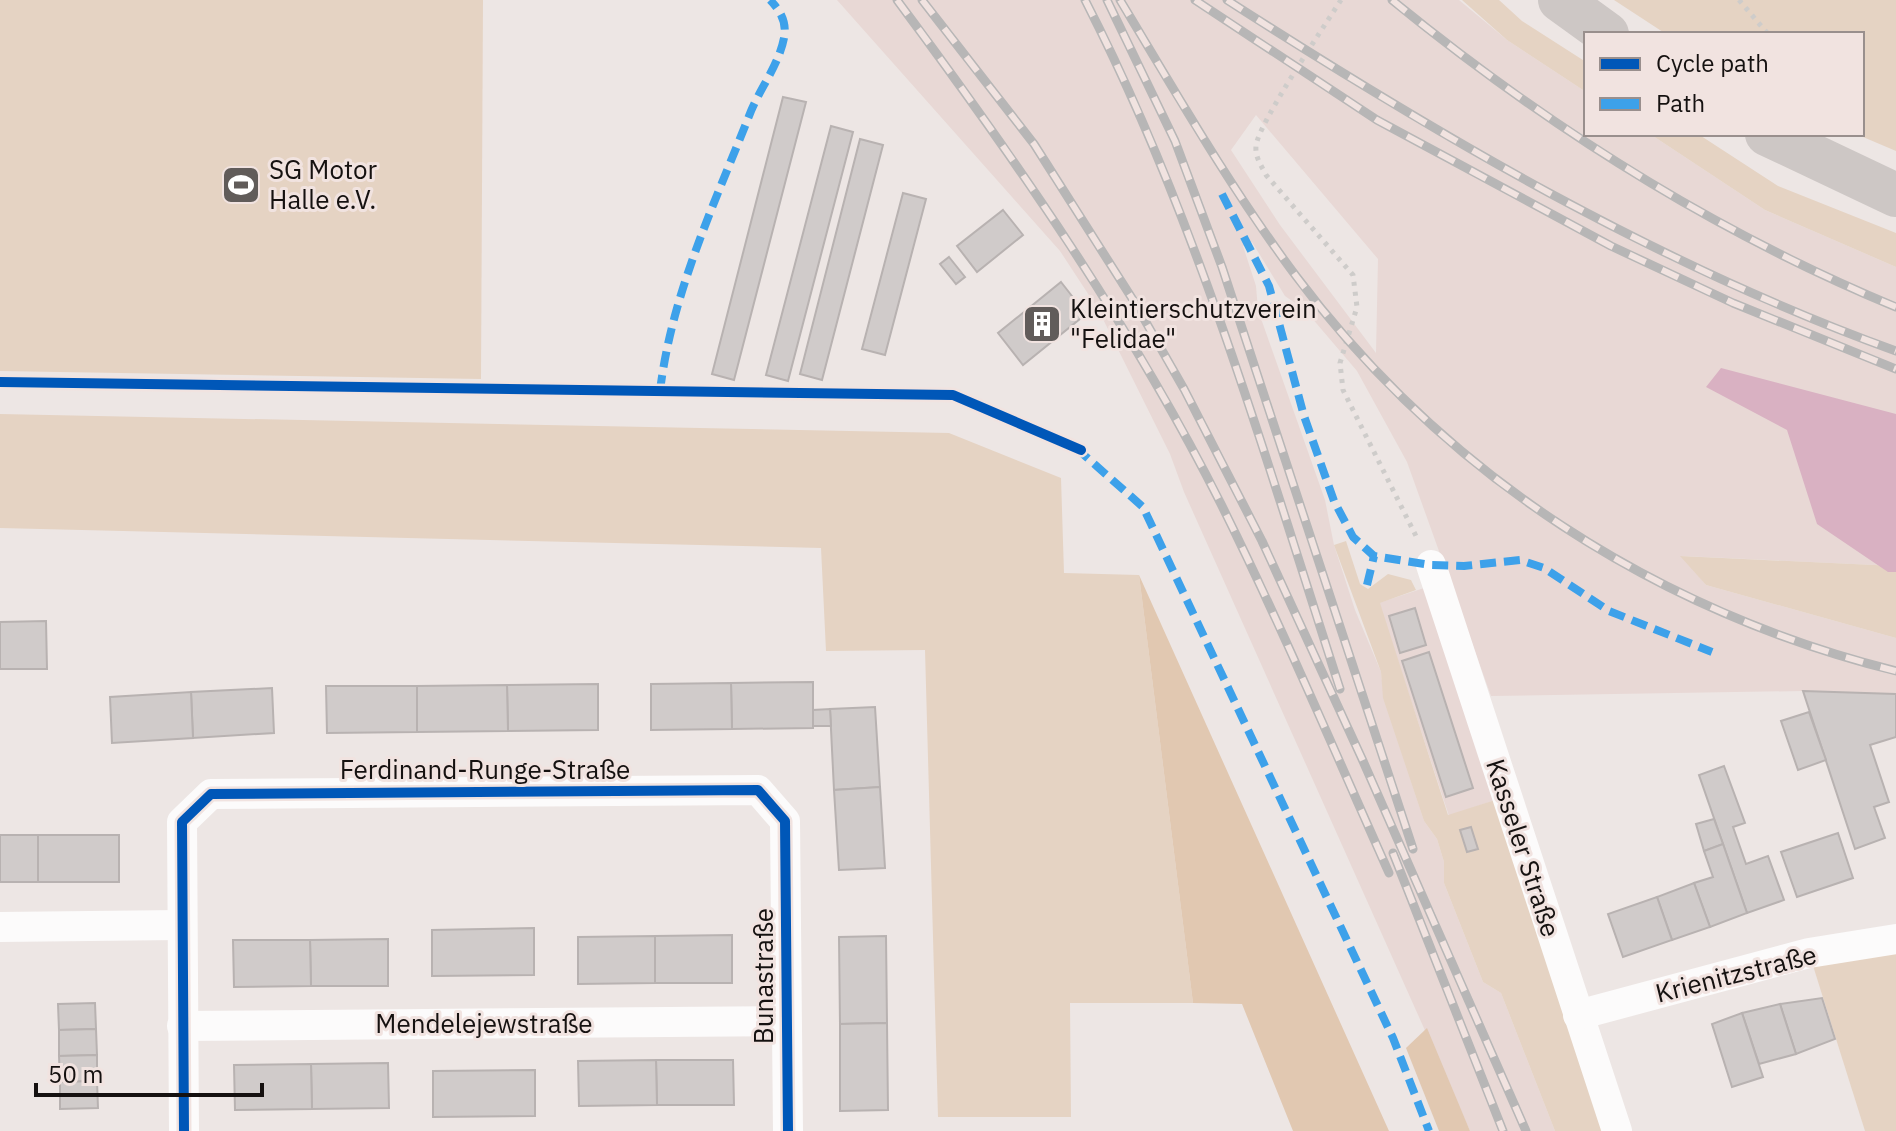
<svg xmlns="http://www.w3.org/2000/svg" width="1896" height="1131" font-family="'IBM Plex Sans',sans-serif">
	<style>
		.built { fill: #e8d8d5; fill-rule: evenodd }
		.green { fill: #e5d3c3 }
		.forest { fill: #e1c8b1 }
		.water { fill: #d9b1c2 }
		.building { fill: #d0cbca; stroke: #b8b2b1; stroke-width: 2 }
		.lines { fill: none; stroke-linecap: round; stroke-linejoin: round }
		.path { stroke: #ceccca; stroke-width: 5; stroke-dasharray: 4 6; stroke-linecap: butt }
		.minor { stroke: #fcfbfb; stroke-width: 30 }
		.primary { stroke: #cdc7c5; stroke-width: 44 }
		.rail-casing { stroke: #b7b6b6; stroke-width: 9 }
		.rail { stroke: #f1e3e0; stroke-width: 6; stroke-dasharray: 18; stroke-linecap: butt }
		.quiet { stroke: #3da1ea; stroke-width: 8; stroke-dasharray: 16 8; stroke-linecap: butt }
		.cycleway-casing { stroke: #f1e3e0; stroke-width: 15 }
		.cycleway { stroke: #0057b8; stroke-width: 10 }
		.labels { text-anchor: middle; stroke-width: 6; stroke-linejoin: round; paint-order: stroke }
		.poi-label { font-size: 26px; fill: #151110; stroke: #f1e3e0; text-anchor: start }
		.street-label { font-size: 26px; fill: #151110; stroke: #f1e3e0 }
	</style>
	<rect width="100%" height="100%" fill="#ede6e4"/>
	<g class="built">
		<path d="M837,0h622l48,40 79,52v42h64l115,76 131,57v299l-214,-10 24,29 190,53v56l-93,-3 -312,5 -84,-234 -50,-91 -52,-61 -20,-14 -33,-54 -9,4 13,40 2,24 67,190 9,45 21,65 26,62 3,26 40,123 13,18 7,23v21l39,99 18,11 54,138h-85l-286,-639 -14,-38 -72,-145 -38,-58zM1256,115l122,144 -2,94 -96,-128 -49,-75z"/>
		<polygon points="1424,588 1495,800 1449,816 1379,603"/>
	</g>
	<g class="green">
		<polygon points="0,0 483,0 481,379 0,371"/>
		<polygon points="1462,0 1499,0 1522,21 1586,62 1586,92 1507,40"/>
		<polygon points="1614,0 1896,0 1896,151 1856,134 1862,134 1862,34 1666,34"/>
		<polygon points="1650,134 1698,134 1778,186 1896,233 1896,267 1765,210"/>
		<polygon points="0,414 949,433 1061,478 1064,573 1139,575 1193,1003 1070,1003 1071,1117 938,1117 925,650 826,651 821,548 0,528"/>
		<polygon points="1346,541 1360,584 1368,589 1388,574 1411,580 1416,590 1380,603 1448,815 1495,800 1605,1131 1555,1131 1501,993 1483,982 1444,883 1444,862 1437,839 1424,821 1383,698 1381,672 1334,545"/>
		<polygon points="1680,556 1896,566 1896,638 1706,585"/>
		<polygon points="1896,939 1896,1131 1865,1131 1809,953"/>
	</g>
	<g class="forest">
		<polygon points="1139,575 1389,1131 1293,1131 1242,1004 1193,1003"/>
		<polygon points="1427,1028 1470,1131 1439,1131 1406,1048"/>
	</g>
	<polygon class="water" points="1721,368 1896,414 1896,572 1888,572 1817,524 1787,430 1706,387"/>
	<g class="building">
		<polygon points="783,97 806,102 734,380 712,374"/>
		<polygon points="831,126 853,132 788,381 766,375"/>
		<polygon points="860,139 883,145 822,380 800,374"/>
		<polygon points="903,193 926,199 885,355 862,349"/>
		<polygon points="1003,210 1023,235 977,272 957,246"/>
		<polygon points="949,257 965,277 956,284 940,264"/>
		<polygon points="1061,282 1086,314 1023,365 998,333"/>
		<polygon points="1415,608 1426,645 1400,653 1389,616"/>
		<polygon points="46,621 47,669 0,669 0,622"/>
		<polygon points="1429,652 1473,788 1446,797 1402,661"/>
		<polygon points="813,682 813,728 732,729 731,683"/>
		<polygon points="731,683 732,729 651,730 651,684"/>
		<polygon points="598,684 598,730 508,731 507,685"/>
		<polygon points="507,685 508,731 417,732 417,686"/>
		<polygon points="326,686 417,686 417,732 327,733"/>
		<polygon points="272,688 274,733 193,738 191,692"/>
		<polygon points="1803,691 1896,694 1896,737 1870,745 1889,802 1874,807 1885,838 1855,849"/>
		<polygon points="191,692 193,738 112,743 110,697"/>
		<polygon points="875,707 880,787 834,790 830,709"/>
		<polygon points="830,709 831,726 813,726 813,710"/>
		<polygon points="1809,712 1826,760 1798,770 1781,721"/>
		<polygon points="1724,766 1745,823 1733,827 1746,864 1768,856 1784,900 1747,913 1699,775"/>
		<polygon points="880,787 885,868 839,870 834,790"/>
		<polygon points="1714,819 1723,844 1704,851 1696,824"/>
		<polygon points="1471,827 1478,849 1467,852 1460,830"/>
		<polygon points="1838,833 1853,878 1797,897 1781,852"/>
		<rect x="0" y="835" width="38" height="47"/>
		<rect x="38" y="835" width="81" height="47"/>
		<polygon points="1723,844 1747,913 1710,927 1694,883 1713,877 1704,851"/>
		<polygon points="1694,883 1710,927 1672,940 1657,897"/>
		<polygon points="1657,897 1672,940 1623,957 1608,914"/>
		<polygon points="534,928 534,975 432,976 432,930"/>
		<polygon points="732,935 732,983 655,983 655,936"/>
		<polygon points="655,936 655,983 578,984 578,937"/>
		<polygon points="886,936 887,1023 840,1024 839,937"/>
		<polygon points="388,939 388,986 311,986 310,940"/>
		<polygon points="233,940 310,940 311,986 234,987"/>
		<polygon points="1822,998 1835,1039 1796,1054 1780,1004"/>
		<polygon points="95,1003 96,1029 59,1030 58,1004"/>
		<polygon points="1780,1004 1796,1054 1759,1064 1742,1013"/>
		<polygon points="1742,1013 1763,1077 1732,1087 1712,1024"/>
		<polygon points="887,1023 888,1110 840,1111 840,1024"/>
		<polygon points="96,1029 97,1055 59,1056 59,1030"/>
		<polygon points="97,1055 97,1081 60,1082 59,1056"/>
		<polygon points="656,1060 733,1060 734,1105 657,1105"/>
		<polygon points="656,1060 657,1105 579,1106 578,1061"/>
		<polygon points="388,1063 389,1108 312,1109 311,1064"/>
		<polygon points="311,1064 312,1109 235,1110 234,1065"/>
		<polygon points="535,1070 535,1116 433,1117 433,1071"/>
		<polygon points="97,1081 98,1108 60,1109 60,1082"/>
	</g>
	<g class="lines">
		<g class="path">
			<path d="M1341,0c-16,25 -83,124 -85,146 -1,11 5,19 10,29l87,100 4,32 -17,56 3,27 75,150"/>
			<polyline points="1739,0 1768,34"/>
		</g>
		<g class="minor">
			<polyline points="1431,565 1617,1131"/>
			<polyline points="0,927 180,925"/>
			<polyline points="1578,1015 1809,953 1896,939"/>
			<polyline points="182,1026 786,1021"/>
			<polyline points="184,1131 182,822 211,794 758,790 785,821 788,1131"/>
		</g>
		<g class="primary">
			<polyline points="1560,0 1607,34"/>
			<polyline points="1767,134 1896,195"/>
		</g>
		<defs>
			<g id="rail">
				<path d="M897,0c119,160 234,325 324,504 60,121 113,246 168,369"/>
				<polyline points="922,0 1034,144 1135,303 1184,389 1262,541 1363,761 1526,1131"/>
				<path d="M1085,0c112,218 180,457 255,689"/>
				<polyline points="1107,0 1175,141 1222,267 1413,849"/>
				<path d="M1120,0c56,93 111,189 176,276 149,199 360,335 600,395"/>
				<polyline points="1195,0 1377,120 1611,246 1733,303 1896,369"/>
				<path d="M1227,0c212,136 431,265 669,351"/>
				<path d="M1392,0c152,124 322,232 504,307"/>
				<polyline points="1393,853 1503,1131"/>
			</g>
		</defs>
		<use href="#rail" class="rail-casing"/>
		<use href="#rail" class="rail"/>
		<g class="quiet">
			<polyline points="1222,194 1269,286 1304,416 1334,501 1353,537 1374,556 1431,565 1464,566 1520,560 1544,568 1609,611 1712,652"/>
			<path d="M660,391c12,-99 55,-188 91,-280 10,-24 28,-47 33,-73 3,-15 -3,-27 -14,-38"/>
			<polyline points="1076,448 1143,507 1393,1038 1429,1131"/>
			<polyline points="1367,585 1374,556"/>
		</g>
		<defs>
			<g id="cycleway">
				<polyline points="0,382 953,395 1081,450"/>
				<polyline points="184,1131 182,822 211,794 758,790 785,821 788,1131"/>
			</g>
		</defs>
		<use href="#cycleway" class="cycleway-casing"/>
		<use href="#cycleway" class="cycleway"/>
	</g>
	<defs>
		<symbol id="stadium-square" viewBox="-11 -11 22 22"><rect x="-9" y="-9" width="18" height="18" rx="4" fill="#615c5a" stroke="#f1e3e0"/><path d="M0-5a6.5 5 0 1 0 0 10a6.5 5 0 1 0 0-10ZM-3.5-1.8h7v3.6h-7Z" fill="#fff"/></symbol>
		<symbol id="building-square" viewBox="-11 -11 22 22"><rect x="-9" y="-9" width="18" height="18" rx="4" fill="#615c5a" stroke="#f1e3e0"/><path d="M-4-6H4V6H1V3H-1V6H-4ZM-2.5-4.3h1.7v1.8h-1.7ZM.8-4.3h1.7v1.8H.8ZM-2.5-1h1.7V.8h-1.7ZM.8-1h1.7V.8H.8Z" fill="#fff"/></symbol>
	</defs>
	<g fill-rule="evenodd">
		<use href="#stadium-square" x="219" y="163" width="44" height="44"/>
		<use href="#building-square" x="1020" y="302" width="44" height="44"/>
	</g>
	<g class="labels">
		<g class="poi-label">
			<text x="269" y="179">SG Motor<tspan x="269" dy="30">Halle e.V.</tspan></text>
			<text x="1070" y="318">Kleintierschutzverein<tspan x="1070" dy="30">"Felidae"</tspan></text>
		</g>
		<g class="street-label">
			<text x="485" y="779">Ferdinand-Runge-Straße</text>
			<text transform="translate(1523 848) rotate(72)" y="9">Kasseler Straße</text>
			<text transform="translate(1736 974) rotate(-14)" y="9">Krienitzstraße</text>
			<text transform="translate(764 976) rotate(-90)" y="9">Bunastraße</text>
			<text x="484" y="1033">Mendelejewstraße</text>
		</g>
	</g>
	<rect x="1584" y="32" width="280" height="104" fill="#f1e3e0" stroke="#998f8d" stroke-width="2"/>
	<rect x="1600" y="58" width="40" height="12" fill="#0057b8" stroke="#998f8d" stroke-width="2"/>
	<text x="1656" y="72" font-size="24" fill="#151110">Cycle path</text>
	<rect x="1600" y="98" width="40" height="12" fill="#3da1ea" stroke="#998f8d" stroke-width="2"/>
	<text x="1656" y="112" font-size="24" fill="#151110">Path</text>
	<path d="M36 1083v12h226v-12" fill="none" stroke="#151110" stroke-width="4"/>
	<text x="48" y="1083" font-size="24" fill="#151110" stroke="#f1e3e0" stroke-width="6" paint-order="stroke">50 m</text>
</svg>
